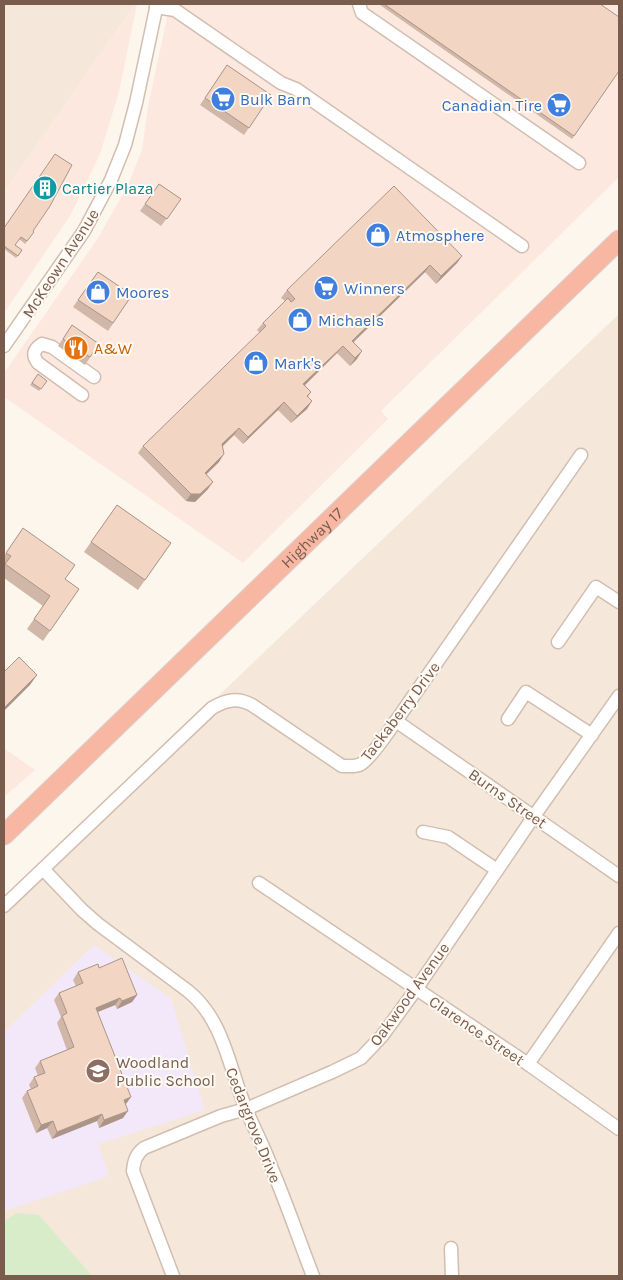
<svg xmlns="http://www.w3.org/2000/svg" width="623" height="1280" font-family="Karla,sans-serif">
	<style>
		.residential { fill: #f5e8da }
		.commercial { fill: #fde8e0 }
		.education { fill: #f3e8fa }
		.green { fill: #d8ecc9 }
		.lines { fill: none; stroke-linecap: round; stroke-linejoin: round }
		.minor-casing { stroke: #d1beb0; stroke-width: 15 }
		.highway-casing { stroke: #dad1cd; stroke-width: 21 }
		.minor { stroke: #fff; stroke-width: 12 }
		.highway { stroke: #f7b7a3; stroke-width: 19 }
		.wall { fill: #d1b7a8 }
		.shaded-wall { fill: #aa9588 }
		.building { fill: #f3d5c3; stroke: #aa9588 }
		.labels { text-anchor: middle; stroke-width: 4; stroke-linejoin: round; paint-order: stroke }
		.shop-label { font-size: 16px; fill: #366cbe; stroke: #fffaf3; text-anchor: start }
		.culture-label { font-size: 16px; fill: #0d838f; stroke: #fffaf3; text-anchor: start }
		.street-label { font-size: 16px; fill: #7a5c4d; stroke: #fffaf3 }
		.food-label { font-size: 16px; fill: #c56008; stroke: #fffaf3; text-anchor: start }
		.education-label { font-size: 16px; fill: #785e54; stroke: #fffaf3; text-anchor: start }
	</style>
	<rect width="100%" height="100%" fill="#fdf6ec"/>
	<g class="residential">
		<polygon points="4,4 135,4 4,192"/>
		<polygon points="619,314 619,1276 4,1276 4,900"/>
	</g>
	<g class="commercial">
		<polygon points="135,4 137,4 119,92 100,154 70,216 4,313 4,192"/>
		<polygon points="170,4 619,4 619,177 381,411 388,419 243,563 4,397 4,373 98,238 127,187 142,150 148,106"/>
		<polygon points="4,748 35,770 4,797"/>
	</g>
	<polygon class="education" points="94,945 171,999 205,1110 98,1144 109,1176 4,1211 4,1032"/>
	<polygon class="green" points="17,1213 39,1215 92,1276 4,1276 4,1221"/>
	<g class="lines">
		<defs>
			<g id="minor">
				<polyline points="359,4 362,13 579,163"/>
				<polyline points="156,7 175,10 281,83 296,89 522,246"/>
				<polyline points="4,346 84,231 111,180 125,145 136,103 157,4"/>
				<path d="M82,395l-44,-32c-6,-8 -5,-13 4,-19l10,3 42,30"/>
				<polyline points="558,642 596,587 619,602"/>
				<polyline points="508,719 526,692 592,735"/>
				<polyline points="396,721 619,876"/>
				<polyline points="423,832 448,837 497,870"/>
				<path d="M43,869l39,41 16,14 90,67c36,29 41,77 58,118 8,20 19,39 26,60 15,35 27,71 41,107"/>
				<polyline points="259,883 528,1064 619,1129"/>
				<path d="M4,906l208,-198c14,-8 25,-11 40,-3l90,61c7,0 14,1 19,-2 11,-7 27,-32 35,-43l185,-266"/>
				<polyline points="528,1064 619,933"/>
				<polyline points="451,1248 452,1276"/>
				<path d="M173,1276l-40,-105c1,-10 3,-17 11,-23l77,-32 25,-7 86,-37 29,-14 21,-22 35,-48 117,-172 85,-120"/>
			</g>
			<g id="highway">
				<path id="s1" d="M4,835l615,-595"/>
			</g>
		</defs>
		<use href="#minor" class="minor-casing"/>
		<use href="#highway" class="highway-casing"/>
		<use href="#minor" class="minor"/>
		<use href="#highway" class="highway"/>
	</g>
	<g class="wall">
		<polygon points="381,4 600,4 619,71 572,139 380,5"/>
		<polygon points="227,65 271,95 244,135 200,105"/>
		<polygon points="159,184 181,199 161,226 140,211"/>
		<polygon points="4,228 33,231 34,232 25,244 19,239 15,245 22,250 16,258 4,249"/>
		<polygon points="462,256 457,263 436,284 425,272 354,342 357,359 350,366 337,353 305,385 311,392 308,397 307,409 291,423 278,410 243,444 234,435 222,446 219,462 206,475 208,489 195,502 186,501 138,453 143,446 260,333 257,330 263,323 285,301 281,298 287,290"/>
		<polygon points="98,272 132,295 108,331 73,307"/>
		<polygon points="72,325 99,344 85,365 58,346"/>
		<polygon points="38,374 47,381 39,391 30,385"/>
		<polygon points="117,505 171,543 138,590 84,552"/>
		<polygon points="23,528 65,579 79,589 43,641 27,629 43,606 4,578 4,556"/>
		<polygon points="99,968 137,995 132,1002 117,1009 115,1005 98,1012 126,1105 123,1118 99,1128 97,1121 52,1139 47,1128 36,1133 22,1098 27,1091 31,1089 29,1085 34,1077 38,1076 35,1068 40,1061 67,1050 57,1023 61,1017 54,1000 59,993 76,986 73,980 78,972"/>
	</g>
	<g class="shaded-wall">
		<polygon points="462,256 457,263 436,284 441,276"/>
		<polygon points="430,265 425,272 347,348 352,341"/>
		<polygon points="343,346 337,353 298,392 303,384"/>
		<polygon points="362,351 357,359 350,366 355,358"/>
		<polygon points="312,401 307,409 291,423 297,416"/>
		<polygon points="284,402 278,410 243,444 248,437"/>
		<polygon points="239,428 234,435 217,452 222,444"/>
		<polygon points="224,454 219,462 199,481 205,473"/>
		<polygon points="213,482 208,489 195,502 186,501 191,494"/>
		<polygon points="37,675 30,685 4,711 4,708"/>
		<polygon points="137,995 132,1002 117,1009 122,1001"/>
		<polygon points="120,998 115,1005 90,1015 96,1008"/>
		<polygon points="131,1097 126,1104 119,1108 124,1100"/>
		<polygon points="128,1111 123,1118 99,1128 104,1120"/>
		<polygon points="102,1114 97,1121 52,1139 57,1132"/>
		<polygon points="53,1121 47,1128 36,1133 41,1125"/>
	</g>
	<g class="building">
		<polygon points="384,4 600,4 619,17 619,71 574,136"/>
		<polygon points="227,65 271,95 249,128 205,98"/>
		<polygon points="55,154 72,165 50,206 33,231 34,232 27,241 21,237 15,245 22,250 18,256 4,246 4,228"/>
		<polygon points="159,184 181,199 167,219 145,204"/>
		<polygon points="394,186 462,256 441,276 430,265 352,341 362,351 355,358 343,346 303,384 311,392 307,396 312,401 297,416 284,402 248,437 239,428 222,444 224,454 205,473 213,482 200,494 191,494 143,446 266,326 263,323 288,298 291,302 295,299 287,290"/>
		<polygon points="98,272 132,295 113,323 78,300"/>
		<polygon points="72,325 99,344 90,357 63,339"/>
		<polygon points="38,374 47,381 41,389 32,383"/>
		<polygon points="117,505 171,543 145,580 91,542"/>
		<polygon points="23,528 75,565 65,579 79,589 50,631 34,619 50,596 5,564 11,556 6,553"/>
		<polygon points="19,657 37,675 4,708 4,672"/>
		<polygon points="122,958 137,995 122,1001 120,998 96,1008 131,1097 124,1100 128,1111 104,1120 102,1114 57,1132 53,1121 41,1125 27,1091 38,1086 34,1077 45,1073 40,1061 74,1047 62,1016 67,1013 59,993 83,983 78,972 98,964 99,968"/>
	</g>
	<defs>
		<symbol id="supermarket-disc" viewBox="-11 -11 22 22"><circle r="9.5" fill="#3f7fe0" stroke="#fffaf3"/><path d="M-6-5.5h2.5l.6 2H6L4.5 2H-2.5L-4.4-4H-6ZM-1.5 3.2a1.3 1.3 0 1 0 .1 0ZM3 3.2a1.3 1.3 0 1 0 .1 0Z" fill="#fff"/></symbol>
		<symbol id="building-disc" viewBox="-11 -11 22 22"><circle r="9.5" fill="#0f9aa8" stroke="#fffaf3"/><path d="M-4-6H4V6H1V3H-1V6H-4ZM-2.5-4.3h1.7v1.8h-1.7ZM.8-4.3h1.7v1.8H.8ZM-2.5-1h1.7V.8h-1.7ZM.8-1h1.7V.8H.8Z" fill="#fff"/></symbol>
		<symbol id="shop-disc" viewBox="-11 -11 22 22"><circle r="9.5" fill="#3f7fe0" stroke="#fffaf3"/><path d="M-5-2.5h2.3a2.7 3.5 0 0 1 5.4 0H5L5.5 6h-11ZM-1.5-2.5h3a1.5 2.3 0 0 0-3 0Z" fill="#fff"/></symbol>
		<symbol id="restaurant-disc" viewBox="-11 -11 22 22"><circle r="9.5" fill="#e8710a" stroke="#fffaf3"/><path d="M-5-6h1v4h1v-4h1v4h1v-4h1v5L-1.5 .5V6h-2V.5L-5-1ZM5-6V6H3V1.5H1.5Q1.5-4 5-6Z" fill="#fff"/></symbol>
		<symbol id="school-disc" viewBox="-11 -11 22 22"><circle r="9.5" fill="#8d6e63" stroke="#fffaf3"/><path d="M0-5L7-2L0 1L-7-2ZM-4 1L0 2.5L4 1V4Q0 6-4 4Z" fill="#fff"/></symbol>
	</defs>
	<g fill-rule="evenodd">
		<use href="#supermarket-disc" x="209" y="85" width="28" height="28"/>
		<use href="#supermarket-disc" x="545" y="91" width="28" height="28"/>
		<use href="#building-disc" x="31" y="174" width="28" height="28"/>
		<use href="#shop-disc" x="364" y="221" width="28" height="28"/>
		<use href="#supermarket-disc" x="312" y="274" width="28" height="28"/>
		<use href="#shop-disc" x="84" y="278" width="28" height="28"/>
		<use href="#shop-disc" x="286" y="306" width="28" height="28"/>
		<use href="#restaurant-disc" x="62" y="334" width="28" height="28"/>
		<use href="#shop-disc" x="242" y="349" width="28" height="28"/>
		<use href="#school-disc" x="84" y="1057" width="28" height="28"/>
	</g>
	<g class="labels">
		<g class="shop-label">
			<text x="240" y="105">Bulk Barn</text>
			<text x="542" y="111" text-anchor="end">Canadian Tire</text>
			<text x="396" y="241">Atmosphere</text>
			<text x="344" y="294">Winners</text>
			<text x="116" y="298">Moores</text>
			<text x="318" y="326">Michaels</text>
			<text x="274" y="369">Mark's</text>
		</g>
		<g class="culture-label">
			<text x="62" y="194">Cartier Plaza</text>
		</g>
		<g class="street-label">
			<text transform="translate(60 263) rotate(-57)" y="6">McKeown Avenue</text>
			<text dy="6" stroke="none"><textPath href="#s1" startOffset="428">Highway 17</textPath></text>
			<text transform="translate(400 711) rotate(-53)" y="6">Tackaberry Drive</text>
			<text transform="translate(508 798) rotate(35)" y="6">Burns Street</text>
			<text transform="translate(409 994) rotate(-54)" y="6">Oakwood Avenue</text>
			<text transform="translate(477 1030) rotate(34)" y="6">Clarence Street</text>
			<text transform="translate(254 1125) rotate(68)" y="6">Cedargrove Drive</text>
		</g>
		<g class="food-label">
			<text x="94" y="354">A&amp;W</text>
		</g>
		<g class="education-label">
			<text x="116" y="1068">Woodland<tspan x="116" dy="18">Public School</tspan></text>
		</g>
	</g>
	<rect width="623" height="1280" fill="none" stroke="#7a5c4d" stroke-width="10"/>
</svg>
